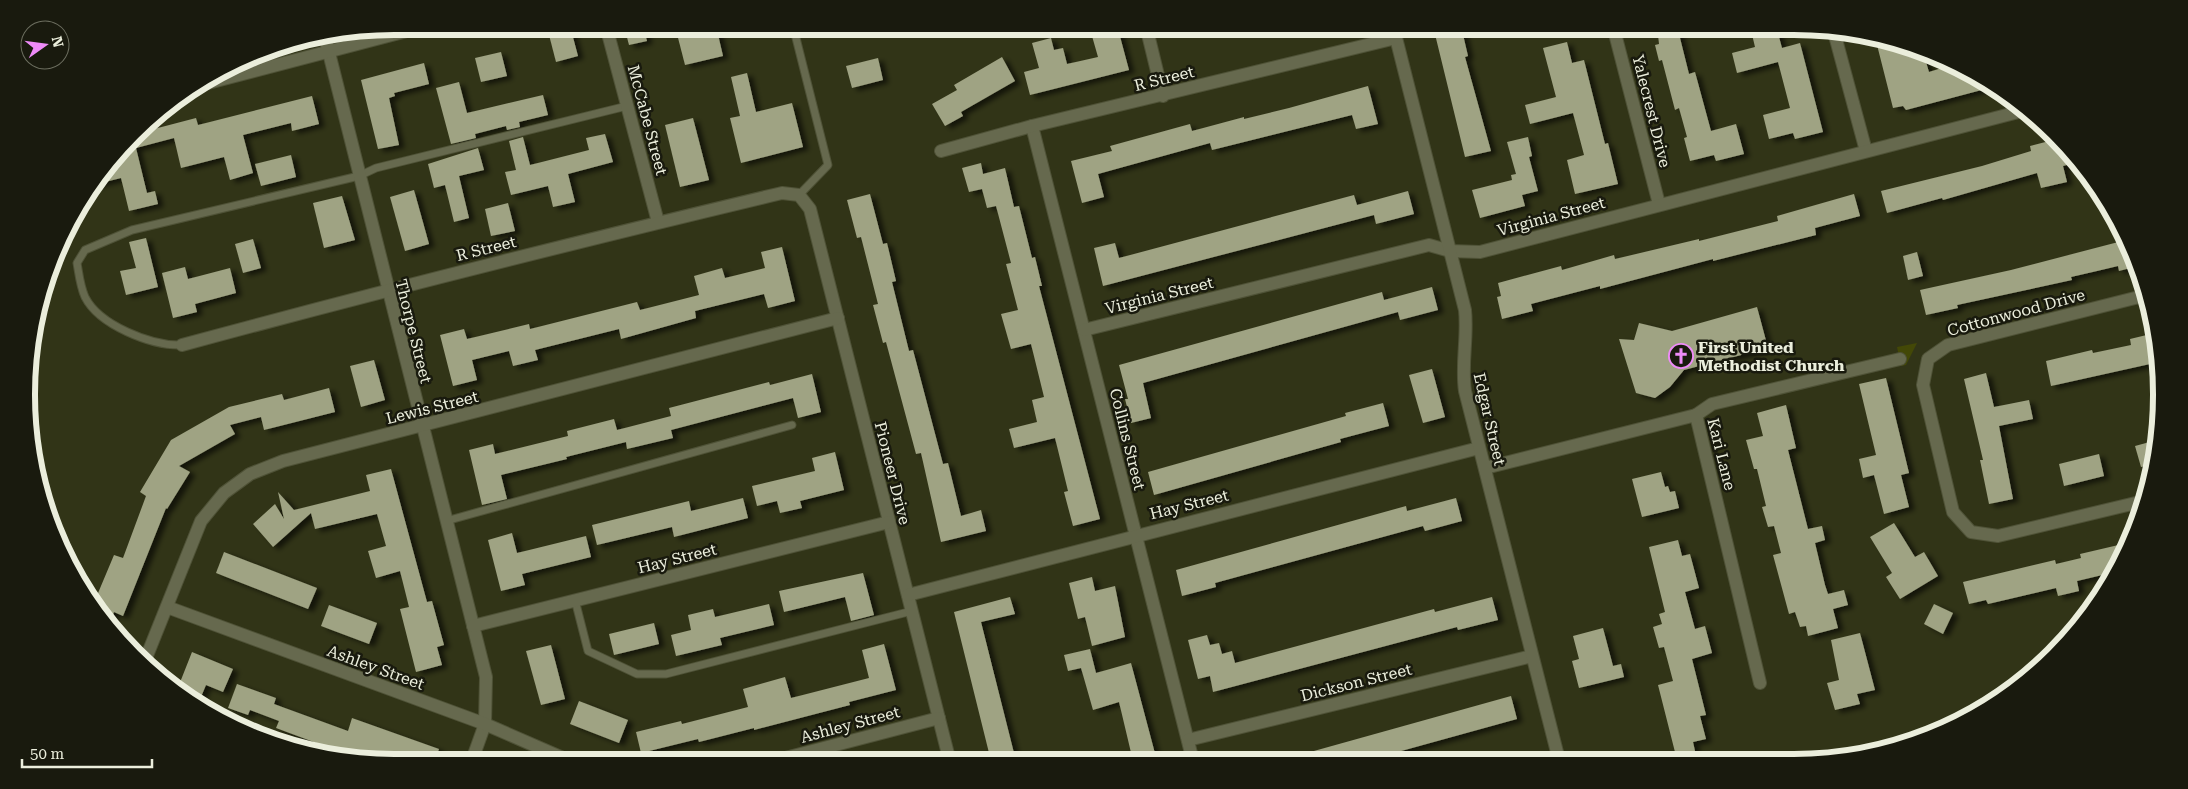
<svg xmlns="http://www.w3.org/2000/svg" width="2188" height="789" font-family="'Roboto Serif',serif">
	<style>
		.green { fill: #434807 }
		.building { fill: #9fa383; filter: url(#shadow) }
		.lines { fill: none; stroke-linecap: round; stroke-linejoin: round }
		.service-casing { stroke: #4f5237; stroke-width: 9 }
		.minor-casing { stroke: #4f5237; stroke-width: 14 }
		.tertiary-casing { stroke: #4f5237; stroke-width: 14 }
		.service { stroke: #66694e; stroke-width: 7 }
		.minor { stroke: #66694e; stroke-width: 12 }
		.tertiary { stroke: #66694e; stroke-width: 12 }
		.labels { text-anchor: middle; stroke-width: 5; stroke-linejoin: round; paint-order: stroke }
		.street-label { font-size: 16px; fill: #ebeedc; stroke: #191a0e }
		.poi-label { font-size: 16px; font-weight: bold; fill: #ebeedc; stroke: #191a0e; text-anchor: start }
		.rim { fill: none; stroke: #ebeedc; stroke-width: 6 }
	</style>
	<defs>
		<filter id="shadow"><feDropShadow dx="5.5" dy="3" stdDeviation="2.5" flood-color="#0009"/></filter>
	</defs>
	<rect width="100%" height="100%" fill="#313417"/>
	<polygon class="green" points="1917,343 1906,365 1901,366 1897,347"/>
	<g class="building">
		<polygon points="570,26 578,56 556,62 548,31"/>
		<polygon points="624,26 643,26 647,41 629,45"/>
		<polygon points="693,26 716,26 723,56 685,65 676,30"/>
		<polygon points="1433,26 1461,26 1468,56 1465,57 1491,151 1465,157"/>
		<polygon points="1657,26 1677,26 1689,74 1695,72 1711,131 1736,124 1744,154 1716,161 1714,155 1690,161 1684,138 1687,137 1679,108 1675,110 1662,60 1659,61 1655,45 1659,44"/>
		<polygon points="1750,26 1776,26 1782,48 1800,43 1823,132 1795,139 1793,133 1769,139 1763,115 1790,108 1778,62 1737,73 1732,53 1755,47"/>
		<polygon points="1118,29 1129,70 1030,95 1024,72 1039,68 1032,43 1051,38 1054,50 1063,48 1067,64 1098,57 1092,36"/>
		<polygon points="1875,37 1889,39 1923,52 1929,72 1951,65 1954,74 1967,71 1993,87 1906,110 1903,106 1893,108"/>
		<polygon points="1567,42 1572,63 1584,60 1605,144 1608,143 1618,184 1575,194 1567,160 1584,155 1573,113 1530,124 1525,105 1556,97 1543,48"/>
		<polygon points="501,52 507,76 481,82 475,58"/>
		<polygon points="1002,57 1015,81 961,112 963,116 945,126 932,104 957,90 954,85"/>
		<polygon points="878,58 883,80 852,88 846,66"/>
		<polygon points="424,63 429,84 394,93 395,96 389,98 399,145 378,149 361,80"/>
		<polygon points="747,73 756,112 792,103 803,147 741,163 730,118 740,116 731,77"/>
		<polygon points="459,82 467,113 543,95 548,115 519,122 520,127 507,130 506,126 475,134 476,138 451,144 436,88"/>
		<polygon points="1368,86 1378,124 1356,129 1352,115 1212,150 1210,143 1098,174 1104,197 1082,203 1071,161 1112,151 1110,146 1190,124 1192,131 1244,117 1244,119 1289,108"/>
		<polygon points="312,96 319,124 292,131 291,123 243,135 253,173 230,180 224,157 181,168 174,138 136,148 147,193 155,191 158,204 129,211 121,178 93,185 103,170 142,128 153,125 154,129 196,118 198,125"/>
		<polygon points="693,118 709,180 680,187 665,125"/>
		<polygon points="605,134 613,162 568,174 575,202 553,207 548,186 511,195 505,172 516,170 509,141 523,137 530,165 589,150 586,138"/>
		<polygon points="1528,137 1532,156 1529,157 1538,191 1522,195 1525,206 1480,218 1472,190 1512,180 1511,175 1516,174 1507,142"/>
		<polygon points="2057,139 2078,162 2063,166 2067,182 2041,188 2037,173 1943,200 1942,198 1887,213 1881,191 1982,166 2031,151 2030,146"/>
		<polygon points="478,148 484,170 459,176 469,218 454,222 445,185 434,188 428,164"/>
		<polygon points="291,155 296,177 261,186 255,164"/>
		<polygon points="981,163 983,174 1005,168 1014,207 1019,206 1032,258 1035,257 1042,286 1039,286 1100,519 1073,526 1064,492 1068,491 1055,438 1014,448 1009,429 1037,422 1032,400 1044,397 1031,344 1011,349 1001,314 1018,310 1006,264 1011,263 996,206 987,208 982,189 969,192 962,168"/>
		<polygon points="414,190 429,244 405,251 390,197"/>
		<polygon points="1408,191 1414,214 1376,224 1374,215 1103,286 1094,248 1115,243 1119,258 1354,195 1357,205"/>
		<polygon points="870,194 883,244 887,243 896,281 892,282 909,351 913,350 943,464 948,463 961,516 981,510 986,531 941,542 921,453 916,454 886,342 883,343 873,305 878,304 861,237 857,238 847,200"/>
		<polygon points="1854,194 1860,216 1815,228 1816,235 1713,261 1713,259 1600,289 1600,286 1531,304 1533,311 1502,319 1497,297 1501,296 1498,283 1561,266 1562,270 1614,255 1615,259 1699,239 1699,241 1778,221 1777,216"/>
		<polygon points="342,196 355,240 324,248 313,203"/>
		<polygon points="508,203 515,231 491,236 485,209"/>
		<polygon points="146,238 158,287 126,295 120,271 136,268 129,242"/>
		<polygon points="253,239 261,268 243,273 235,244"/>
		<polygon points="2126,240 2138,266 2119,271 2118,266 2097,271 2071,277 2072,280 1957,305 1958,308 1926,315 1920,290 2011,270"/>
		<polygon points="782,247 795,301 768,308 764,294 695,311 696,318 621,339 619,329 535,350 538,360 513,366 509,351 472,360 477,380 453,386 440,335 464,329 467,339 529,324 530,329 637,302 640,310 699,295 694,276 722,268 725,278 765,268 761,252"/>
		<polygon points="1917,252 1923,276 1908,280 1903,256"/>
		<polygon points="185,267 188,279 230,268 236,293 195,304 197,312 173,318 162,273"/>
		<polygon points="1432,287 1438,310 1400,320 1398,312 1143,383 1151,418 1131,423 1125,399 1128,399 1119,365 1382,292 1384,300"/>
		<polygon points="1757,307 1768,348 1684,370 1670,387 1655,398 1636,393 1619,339 1634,340 1639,323 1672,331"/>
		<polygon points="2155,333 2159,362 2051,386 2046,361 2092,350 2093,353 2131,345 2130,339"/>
		<polygon points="374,360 385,400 361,407 350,366"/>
		<polygon points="1432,369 1445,417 1423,423 1409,375"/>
		<polygon points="1986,373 1994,407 2029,400 2033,419 1999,426 2013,499 1989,504 1980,460 1983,460 1964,379"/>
		<polygon points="812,374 821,412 798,418 793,398 671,430 673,438 627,449 626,442 566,457 567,459 501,475 507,499 482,505 469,450 493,444 495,454 568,436 567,431 614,419 617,430 671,416 669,408 769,382 770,385"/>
		<polygon points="1886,378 1909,473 1901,475 1909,507 1884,514 1874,475 1863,478 1859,459 1876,455 1859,384"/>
		<polygon points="329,388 335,412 264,430 261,417 230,425 235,434 179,466 190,472 167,509 166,508 123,616 114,612 109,625 93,605 114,555 123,558 146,496 140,492 171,440 229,407 282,394 284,400"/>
		<polygon points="1383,403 1389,426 1340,439 1341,442 1154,495 1148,472 1346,416 1345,413"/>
		<polygon points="1786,405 1796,448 1788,450 1808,529 1822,526 1825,540 1815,543 1825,585 1828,594 1844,590 1848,605 1833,609 1838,628 1808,636 1806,626 1800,627 1795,612 1789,614 1773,555 1781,553 1774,526 1768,527 1762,507 1766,506 1757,469 1754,469 1746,440 1763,436 1757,413"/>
		<polygon points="2157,440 2153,464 2141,467 2135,446"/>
		<polygon points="835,452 844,490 800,501 802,508 780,513 777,501 757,506 752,486 815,471 812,458"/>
		<polygon points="2099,454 2104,476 2064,486 2059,464"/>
		<polygon points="391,469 427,602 432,601 444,645 437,647 442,665 416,672 400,609 409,607 400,571 376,578 368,551 386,546 377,514 315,529 311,513 273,547 253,524 275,504 284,519 278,492 294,510 370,491 366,475"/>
		<polygon points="1661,472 1665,487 1668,486 1670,492 1675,491 1679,508 1642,517 1632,479"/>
		<polygon points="743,498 748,518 674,537 672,527 597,545 592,525 689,501 691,511"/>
		<polygon points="1456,498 1462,521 1425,531 1423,526 1215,583 1216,587 1182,596 1176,570 1406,506 1407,511"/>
		<polygon points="1894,523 1915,557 1924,552 1938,576 1900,599 1886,577 1892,573 1870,537"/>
		<polygon points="512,533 517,553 586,536 591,557 522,574 525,585 501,591 488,540"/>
		<polygon points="1678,540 1682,556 1690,554 1699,588 1685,592 1695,629 1705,626 1712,653 1692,659 1706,715 1700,716 1706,739 1693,742 1695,751 1676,756 1658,685 1673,681 1664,647 1659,648 1653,627 1662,624 1659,614 1665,612 1649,547"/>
		<polygon points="2127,543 2115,572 2077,581 2079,591 2058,596 2056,588 1988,604 1986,600 1969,604 1963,582 2055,560 2056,564 2081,558 2080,554"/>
		<polygon points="224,552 317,588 308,609 216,573"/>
		<polygon points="863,573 874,615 851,621 845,597 784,612 779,591"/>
		<polygon points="1092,577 1095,591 1115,586 1125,637 1092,646 1085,617 1078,619 1069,583"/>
		<polygon points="1010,597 1015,614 981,622 1016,761 991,761 954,612"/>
		<polygon points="1492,597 1498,620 1458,630 1457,627 1213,692 1210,676 1198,679 1188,640 1207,635 1210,645 1219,643 1222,654 1232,651 1235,663 1434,609 1435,612"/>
		<polygon points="769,604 774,625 720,638 722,645 676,656 671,635 691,630 688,615 713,609 715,617"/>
		<polygon points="1934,604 1953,613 1943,634 1924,624"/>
		<polygon points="329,605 377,623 369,644 321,626"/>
		<polygon points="654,623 659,644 614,655 609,634"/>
		<polygon points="1603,628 1613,666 1621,664 1624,677 1579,688 1572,661 1579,659 1573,636"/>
		<polygon points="1860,633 1875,690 1857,694 1860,704 1835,710 1827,683 1839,680 1831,640"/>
		<polygon points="884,644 896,690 849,702 850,705 754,730 754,728 699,742 698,739 641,753 636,732 681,721 682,724 748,707 743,689 785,677 791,698 869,678 862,650"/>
		<polygon points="551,645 565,699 541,705 526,651"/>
		<polygon points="1090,649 1096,673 1131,663 1157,761 1133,761 1119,702 1093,710 1081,668 1068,671 1064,655"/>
		<polygon points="192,652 233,669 223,692 206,685 198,704 177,690"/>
		<polygon points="237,684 276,698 274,704 348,731 352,718 439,749 434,763 394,763 357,758 276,728 279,721 250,710 248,715 228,708"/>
		<polygon points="1511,696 1517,719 1365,761 1296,761 1296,756"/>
		<polygon points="579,701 628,720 619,743 570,724"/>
	</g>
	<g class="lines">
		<defs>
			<g id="service">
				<polyline points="793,26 828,165 799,195"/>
				<path d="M182,345c-31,1 -83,-20 -97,-48 -5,-11 -6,-23 -8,-34l8,-13 47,-20 227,-54 17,-8 251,-62"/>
				<polyline points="446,521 792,425"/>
				<polyline points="575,600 588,651 637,674 666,674 912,611"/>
			</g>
			<g id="minor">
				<polyline points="606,26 658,222"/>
				<polyline points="1146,26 1163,96"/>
				<polyline points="1613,26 1659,204"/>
				<polyline points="1834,32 1866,151"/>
				<polyline points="324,33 486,677 485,724 471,763"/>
				<polyline points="208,83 426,26"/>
				<polyline points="1032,126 1193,761"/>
				<polyline points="941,151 1032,126 1396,38"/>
				<polyline points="1084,330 1429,245 1450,251 1480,252 2026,110"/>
				<path d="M182,345c199,-54 399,-104 600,-152l17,2 11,14 140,553"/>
				<polyline points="1696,415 1712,404 1900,359"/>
				<polyline points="1485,468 1696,415 1760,683"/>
				<polyline points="2144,501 1998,536 1971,532 1953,512 1923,385 1928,359 1948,345 2147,295"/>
				<polyline points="908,595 1479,448"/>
				<polyline points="167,607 485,724 572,762"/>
				<polyline points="473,626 889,522"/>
				<polyline points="144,663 201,521 224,493 250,474 283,461 838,318"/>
				<polyline points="1188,740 1532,656"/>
				<polyline points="770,762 939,718"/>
			</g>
			<path id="tertiary" d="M1393,26l72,284c3,27 -4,54 0,81l94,369"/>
		</defs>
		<use href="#service" class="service-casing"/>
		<use href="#minor" class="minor-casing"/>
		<use href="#tertiary" class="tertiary-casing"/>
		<use href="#service" class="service"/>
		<use href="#minor" class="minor"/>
		<use href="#tertiary" class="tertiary"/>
	</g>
	<defs>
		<symbol id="church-ring" viewBox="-11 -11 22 22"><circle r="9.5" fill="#191a0e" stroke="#ee8bf8" stroke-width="1.5"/><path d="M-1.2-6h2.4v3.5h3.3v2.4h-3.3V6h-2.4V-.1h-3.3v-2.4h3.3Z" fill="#ee8bf8"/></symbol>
	</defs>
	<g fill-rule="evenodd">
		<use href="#church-ring" x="1667" y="342" width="28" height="28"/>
	</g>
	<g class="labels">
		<g class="street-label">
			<text transform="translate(1164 78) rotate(-14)" y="6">R Street</text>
			<text transform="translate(1652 111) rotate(76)" y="6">Yalecrest Drive</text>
			<text transform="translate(648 120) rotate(75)" y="6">McCabe Street</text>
			<text transform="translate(1551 216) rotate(-15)" y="6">Virginia Street</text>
			<text transform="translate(486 248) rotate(-14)" y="6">R Street</text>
			<text transform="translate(1159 295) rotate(-14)" y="6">Virginia Street</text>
			<text transform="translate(2016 312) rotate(-15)" y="6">Cottonwood Drive</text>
			<text transform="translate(414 331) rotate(76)" y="6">Thorpe Street</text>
			<text transform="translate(432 407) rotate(-14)" y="6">Lewis Street</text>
			<text transform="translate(1490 419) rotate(77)" y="6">Edgar Street</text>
			<text transform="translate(1128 439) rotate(76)" y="6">Collins Street</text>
			<text transform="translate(1722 454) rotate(76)" y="6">Kari Lane</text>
			<text transform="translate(893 473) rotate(76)" y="6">Pioneer Drive</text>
			<text transform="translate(1189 504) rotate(-14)" y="6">Hay Street</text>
			<text transform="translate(677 558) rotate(-14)" y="6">Hay Street</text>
			<text transform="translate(376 667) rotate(20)" y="6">Ashley Street</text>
			<text transform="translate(1356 682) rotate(-14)" y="6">Dickson Street</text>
			<text transform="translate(850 724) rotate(-15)" y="6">Ashley Street</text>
		</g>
		<g class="poi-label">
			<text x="1698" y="353">First United<tspan x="1698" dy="18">Methodist Church</tspan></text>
		</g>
	</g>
	<path d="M0 0H2188V789H0ZM394 35H1794A359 359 0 0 1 2153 394V395A359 359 0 0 1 1794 754H394A359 359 0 0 1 35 395V394A359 359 0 0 1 394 35Z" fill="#191a0e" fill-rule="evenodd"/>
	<path class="rim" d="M394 35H1794A359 359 0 0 1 2153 394V395A359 359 0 0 1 1794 754H394A359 359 0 0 1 35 395V394A359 359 0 0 1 394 35Z"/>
	<g transform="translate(45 45) rotate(76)"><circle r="24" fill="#191a0e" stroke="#6d6f60"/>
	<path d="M0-4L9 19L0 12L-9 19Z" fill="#ee8bf8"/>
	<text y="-8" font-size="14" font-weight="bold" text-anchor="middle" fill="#ebeedc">N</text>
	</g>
	<path d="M22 759v8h130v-8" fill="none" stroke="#ebeedc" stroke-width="2.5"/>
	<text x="30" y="759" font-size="15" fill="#ebeedc" stroke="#191a0e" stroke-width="4" paint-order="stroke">50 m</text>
</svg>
